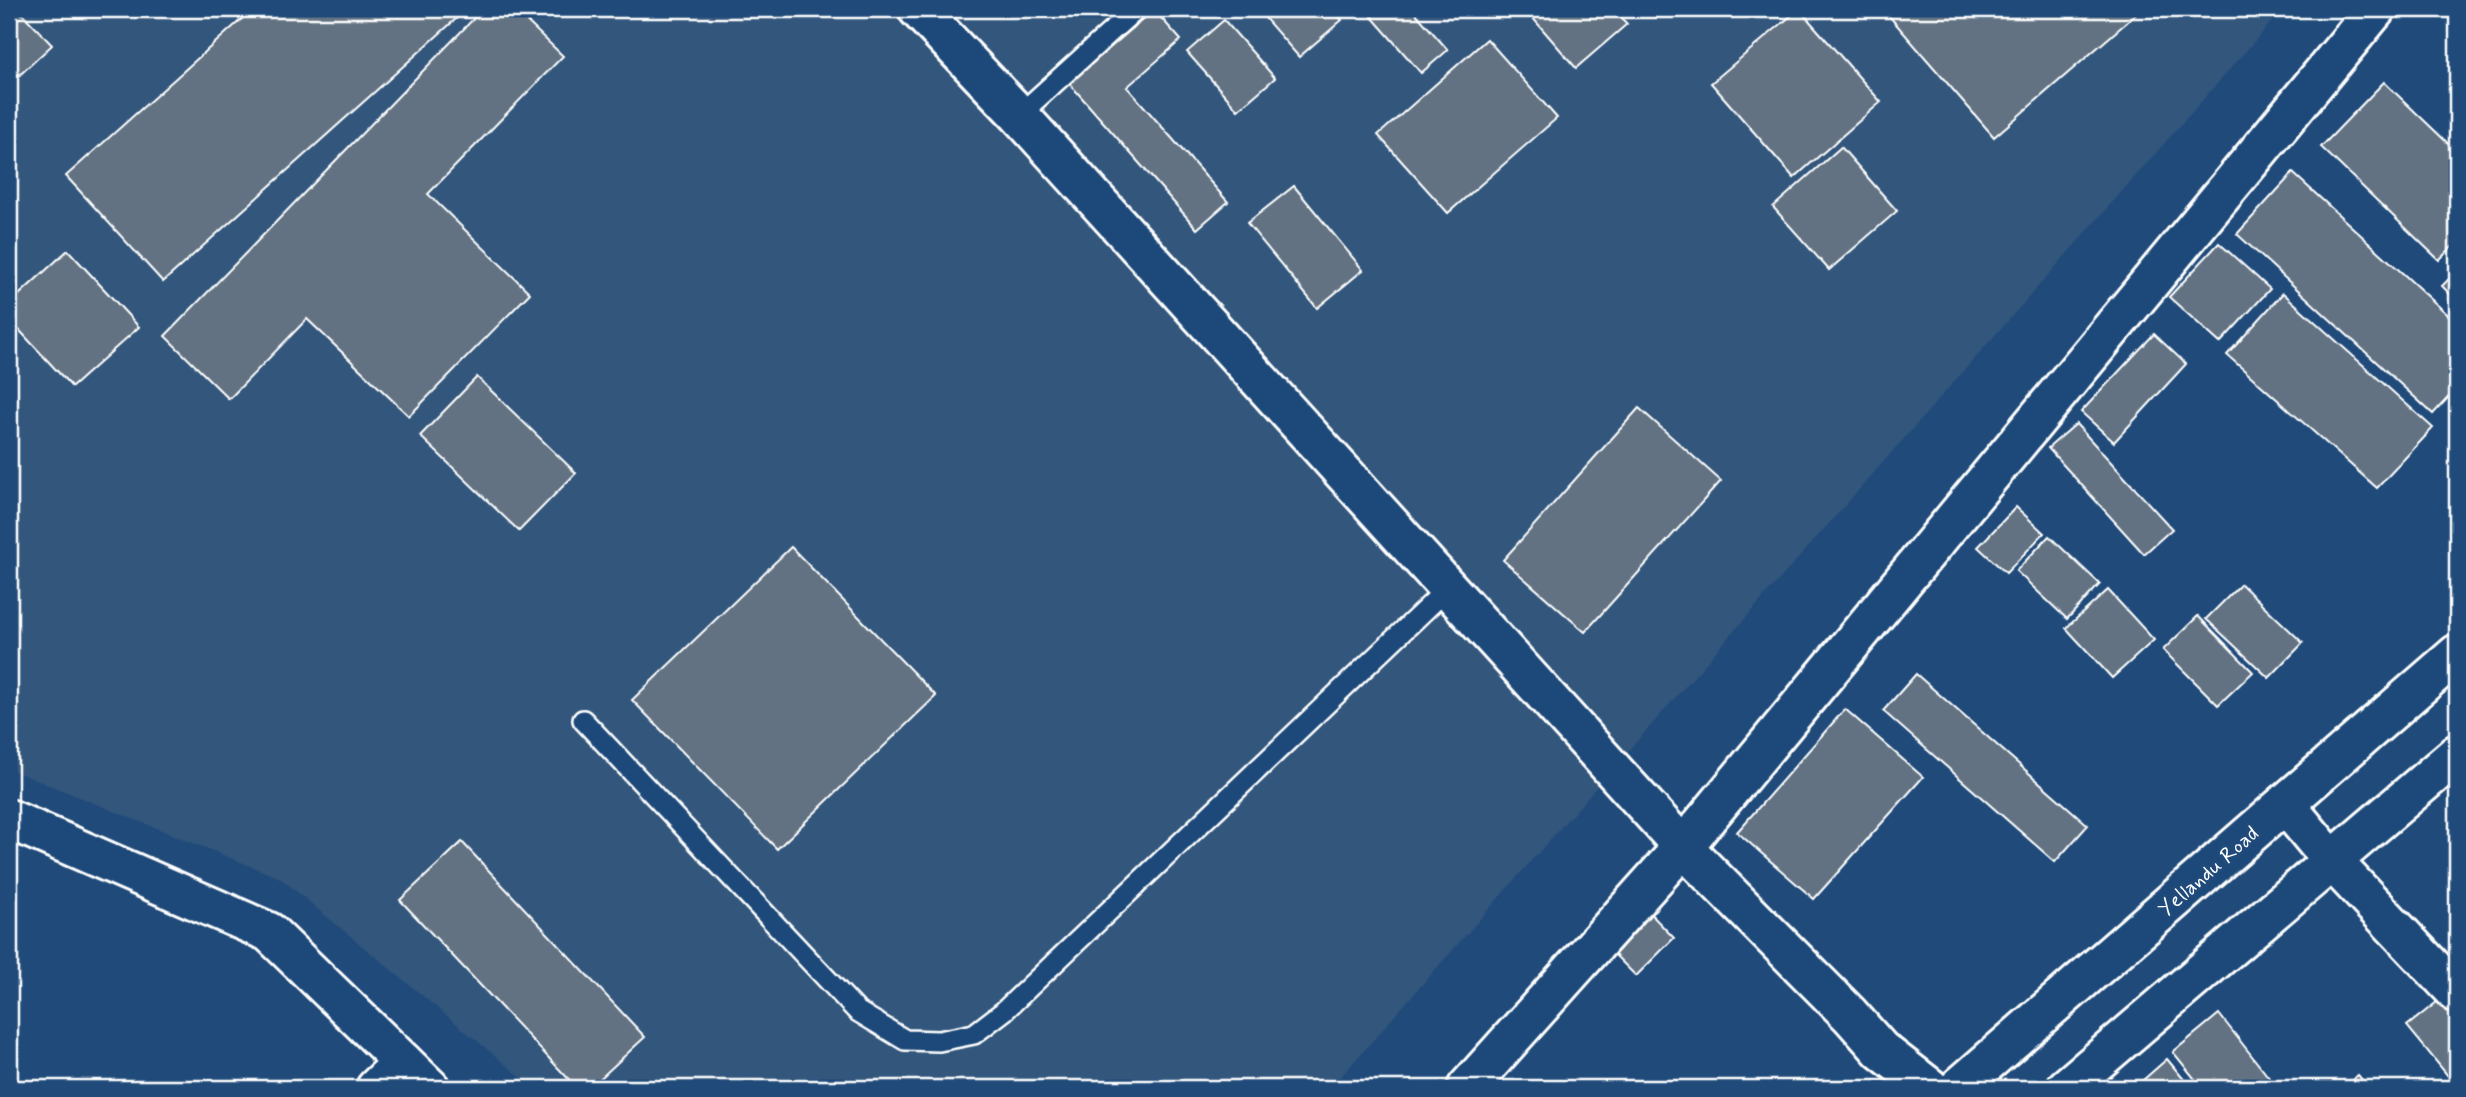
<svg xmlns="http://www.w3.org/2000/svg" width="2466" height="1097" font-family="Mynerve,sans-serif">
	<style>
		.built { fill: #33567c }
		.building { fill: #627282; stroke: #fff; stroke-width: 2 }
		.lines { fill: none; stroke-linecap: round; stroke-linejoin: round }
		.service-casing { stroke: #fff; stroke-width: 24 }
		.minor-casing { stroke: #fff; stroke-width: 44 }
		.secondary-casing { stroke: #fff; stroke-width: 44 }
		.service { stroke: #1f4a7a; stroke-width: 19 }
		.minor { stroke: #1f4a7a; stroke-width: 38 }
		.secondary { stroke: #1f4a7a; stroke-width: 38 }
		.labels { text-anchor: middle; stroke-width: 7; stroke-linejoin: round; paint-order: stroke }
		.street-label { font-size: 21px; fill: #fff; stroke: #1f4a7a }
	</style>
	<rect width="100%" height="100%" fill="#1f4a7a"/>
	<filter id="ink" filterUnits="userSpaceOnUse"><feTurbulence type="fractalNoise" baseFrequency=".0143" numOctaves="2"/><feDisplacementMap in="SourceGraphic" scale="14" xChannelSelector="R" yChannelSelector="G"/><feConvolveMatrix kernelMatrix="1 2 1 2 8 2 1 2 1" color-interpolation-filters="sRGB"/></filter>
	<g filter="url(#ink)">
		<polygon class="built" points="9,9 2283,9 1331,1088 534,1088 280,878 9,769"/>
		<g class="building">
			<polygon points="9,9 18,9 52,45 9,85"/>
			<polygon points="253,9 467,9 163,282 66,176"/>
			<polygon points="483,9 514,9 563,56 428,194 530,293 409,416 307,319 229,399 165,336"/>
			<polygon points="1257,9 1332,9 1342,20 1299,57"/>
			<polygon points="1365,9 1412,9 1448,50 1421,73"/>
			<polygon points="1525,9 1613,9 1627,24 1576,68"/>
			<polygon points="1799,9 1881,102 1794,178 1711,83"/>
			<polygon points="1883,9 2140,9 2141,10 1994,137"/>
			<polygon points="1154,10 1181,40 1127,87 1228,202 1197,229 1069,83"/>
			<polygon points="1224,20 1275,78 1238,110 1187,52"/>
			<polygon points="1487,39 1557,118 1448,213 1378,135"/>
			<polygon points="2384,82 2457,152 2457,242 2439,260 2321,147"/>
			<polygon points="1841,147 1897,211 1829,270 1773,207"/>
			<polygon points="2293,173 2457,323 2457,388 2433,414 2237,234"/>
			<polygon points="1294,186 1363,270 1317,308 1247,223"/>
			<polygon points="2219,243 2270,289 2220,343 2169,297"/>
			<polygon points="68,250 139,327 72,387 9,319 9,304"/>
			<polygon points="2457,271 2457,301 2442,286"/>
			<polygon points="2283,293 2433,428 2377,488 2227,355"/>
			<polygon points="2154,334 2186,364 2114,442 2081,412"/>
			<polygon points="477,377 576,473 519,531 420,436"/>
			<polygon points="1639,408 1721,481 1585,632 1503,560"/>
			<polygon points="2076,424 2172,529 2144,554 2048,448"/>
			<polygon points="2016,507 2044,533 2006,573 1978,547"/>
			<polygon points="2049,536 2100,584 2067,619 2016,571"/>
			<polygon points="791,547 936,696 777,849 632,700"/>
			<polygon points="2241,584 2303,643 2269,678 2206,619"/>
			<polygon points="2108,590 2154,640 2112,678 2066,628"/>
			<polygon points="2198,616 2253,672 2218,705 2163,650"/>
			<polygon points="1916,674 2088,825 2055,862 1883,711"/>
			<polygon points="1845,709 1923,777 1814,899 1737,832"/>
			<polygon points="462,842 645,1037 590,1088 577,1088 400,900"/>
			<polygon points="1643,906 1674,938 1636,976 1604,944"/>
			<polygon points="2448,993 2457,1003 2457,1087 2407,1026"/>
			<polygon points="2219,1014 2277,1088 2202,1088 2173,1052"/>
			<polygon points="2167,1059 2191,1088 2134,1088"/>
			<polygon points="2358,1075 2369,1088 2343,1088"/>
		</g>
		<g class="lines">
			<defs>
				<g id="service">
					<polyline points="1019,115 1136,9"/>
					<polyline points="583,720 857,1011 905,1040 939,1041 974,1034 1004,1011 1448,588"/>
				</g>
				<g id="minor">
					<polyline points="918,9 1019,115 1683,847 1850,1015 1881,1050 1930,1088"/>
					<polyline points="2285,804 2333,862 2457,993"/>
					<polyline points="9,819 269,932 430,1088"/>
					<polyline points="376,1088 403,1062"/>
					<polyline points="1467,1088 1683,847 2376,9"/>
				</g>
				<g id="secondary">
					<polyline points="1958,1088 2457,654"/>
					<polyline points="2066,1088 2457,754"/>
				</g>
			</defs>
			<use href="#service" class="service-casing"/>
			<use href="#minor" class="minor-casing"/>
			<use href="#secondary" class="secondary-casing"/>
			<use href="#service" class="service"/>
			<use href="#minor" class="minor"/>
			<use href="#secondary" class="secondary"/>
		</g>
	</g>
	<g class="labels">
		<g class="street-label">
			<text transform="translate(2208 871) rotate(-41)" y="7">Yellandu Road</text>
		</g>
	</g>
	<rect width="2466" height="1097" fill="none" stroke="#1f4a7a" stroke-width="35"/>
	<rect x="18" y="18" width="2431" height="1062" fill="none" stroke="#fff" stroke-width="2.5" filter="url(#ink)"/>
</svg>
